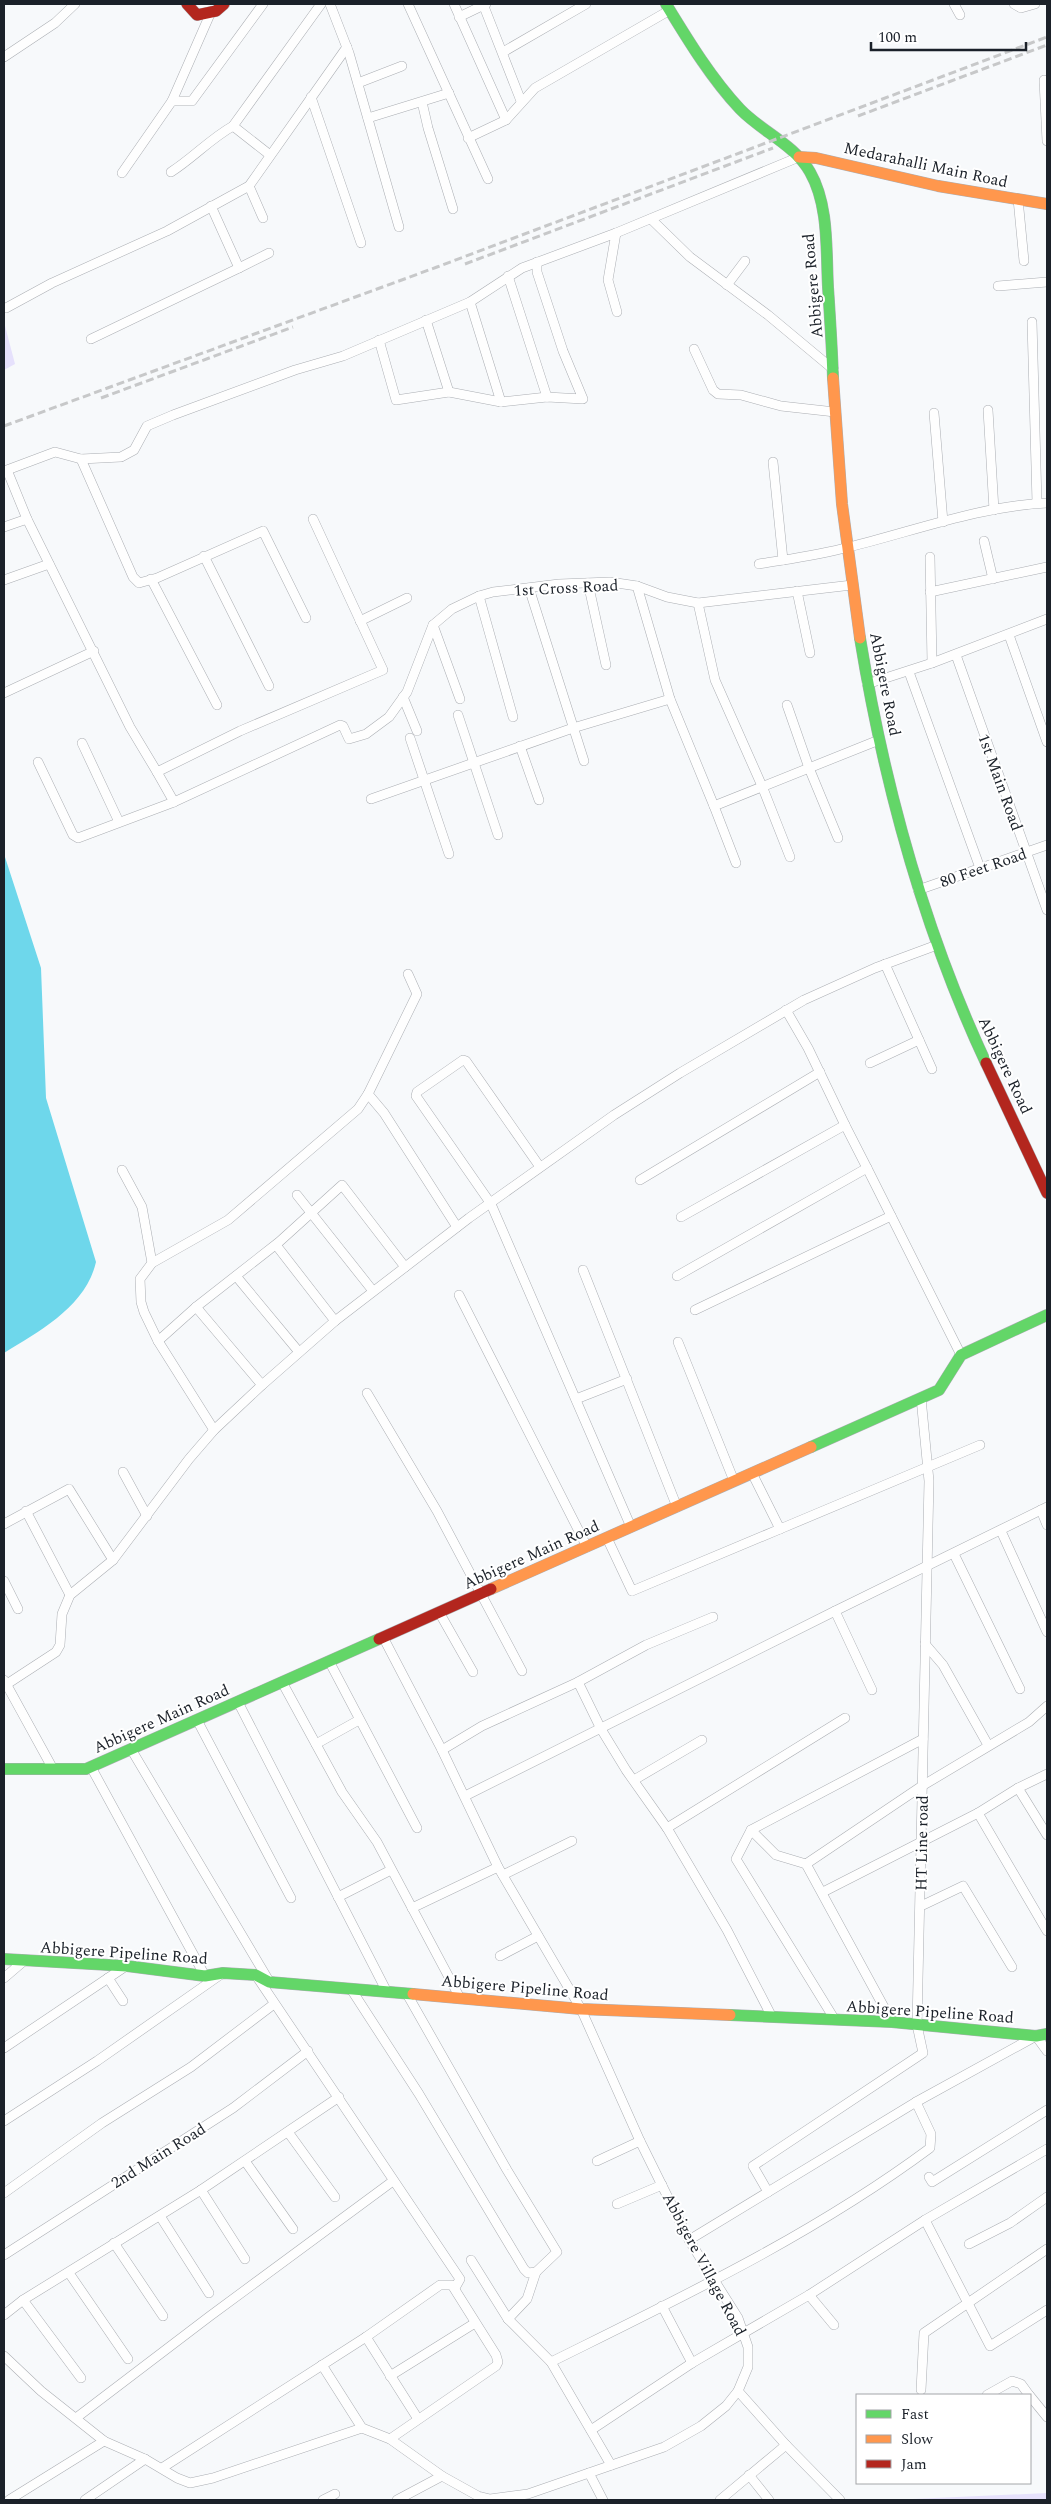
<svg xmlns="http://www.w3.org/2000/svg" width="1051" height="2504" font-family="Spectral,serif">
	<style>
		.green { fill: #e6e1fc }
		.water { fill: #6ed7eb }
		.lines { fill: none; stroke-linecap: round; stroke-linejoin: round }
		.street-casing { stroke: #abaeb3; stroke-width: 10 }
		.fast-casing { stroke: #abaeb3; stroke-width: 12 }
		.slow-casing { stroke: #abaeb3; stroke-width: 12 }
		.jam-casing { stroke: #abaeb3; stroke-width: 12 }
		.street { stroke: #fefefe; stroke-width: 9 }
		.fast { stroke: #63d668; stroke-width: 11 }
		.slow { stroke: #ff974d; stroke-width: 11 }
		.jam { stroke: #b3261e; stroke-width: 11 }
		.rail { stroke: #c7c8c9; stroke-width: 3; stroke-dasharray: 8 4; stroke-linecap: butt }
		.labels { text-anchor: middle; stroke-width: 4; stroke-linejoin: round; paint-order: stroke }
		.street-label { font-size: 16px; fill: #1b2129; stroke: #fff }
	</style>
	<rect width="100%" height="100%" fill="#f7f9fb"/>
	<g class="green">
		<polygon points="4,322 15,364 4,370"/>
		<polygon points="1047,2493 1047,2500 890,2500"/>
	</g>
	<path class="water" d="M4,854l37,114 5,130 50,164c-10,44 -56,69 -92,91z"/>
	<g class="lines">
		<defs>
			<g id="street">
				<polyline points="330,4 349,53 399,227"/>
				<polyline points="408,4 488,179"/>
				<polyline points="454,4 506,120"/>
				<polyline points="483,4 521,101"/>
				<polyline points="954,4 960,15"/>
				<polyline points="1014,4 1021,8 1035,4"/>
				<polyline points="459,17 486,4"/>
				<polyline points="503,52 586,4"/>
				<polyline points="4,57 55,23 75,4"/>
				<polyline points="1044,80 1047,141"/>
				<polyline points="358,83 402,66"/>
				<polyline points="311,97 361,243"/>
				<polyline points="172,101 192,101 263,4"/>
				<polyline points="422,102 428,128 453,209"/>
				<polyline points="368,118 449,93"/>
				<polyline points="233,126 321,4"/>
				<polyline points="468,138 506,120 535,88 670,10"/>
				<path d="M171,172c22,-14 39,-33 62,-46l37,29"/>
				<polyline points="122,173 172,101 211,12"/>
				<polyline points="249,186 263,218"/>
				<polyline points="1018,199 1024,261"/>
				<polyline points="651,219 690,257 768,315 834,370"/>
				<polyline points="616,233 799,157"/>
				<polyline points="239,268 269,253"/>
				<polyline points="508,276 547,397"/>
				<polyline points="727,285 745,261"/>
				<polyline points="998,286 1047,282"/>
				<polyline points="470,302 501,402"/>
				<polyline points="6,308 52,283 167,231 249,186 347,47"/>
				<polyline points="426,320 449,392"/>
				<polyline points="1032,322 1037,503"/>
				<polyline points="91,339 239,268 211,206"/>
				<polyline points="379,340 396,400 449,392 501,402 547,397 583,399 563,351 537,272 537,262"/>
				<polyline points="694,349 713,390 718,394 741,395 781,406 835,412"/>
				<polyline points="988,410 994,510"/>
				<polyline points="934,413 943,522"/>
				<polyline points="81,459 133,577 139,583 157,578 263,531 306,618"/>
				<polyline points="773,462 783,560"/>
				<polyline points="27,519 7,470 55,452 81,459 121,457 134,450 147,426 173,415 295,370 343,356 470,302 522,268 616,233 608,280 617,312"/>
				<polyline points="4,527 27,519 130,727 157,772 240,731 383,670 313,519"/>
				<polyline points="984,541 993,579"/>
				<polyline points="204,556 269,686"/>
				<polyline points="930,557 932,663"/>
				<path d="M759,564c30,-5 61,-9 90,-17 65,-16 131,-41 198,-44"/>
				<polyline points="151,579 217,705"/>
				<polyline points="4,580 49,564"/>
				<polyline points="588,583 606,665"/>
				<polyline points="637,586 670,699"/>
				<polyline points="529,588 584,761"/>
				<polyline points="797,591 810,653"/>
				<polyline points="930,592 1047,567"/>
				<polyline points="479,596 513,717"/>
				<polyline points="698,603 715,680 762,786 790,857"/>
				<polyline points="360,621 407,598"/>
				<polyline points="433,625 460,699"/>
				<polyline points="1009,635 1047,742"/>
				<polyline points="956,655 1047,910"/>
				<polyline points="909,672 980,868"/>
				<polyline points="867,684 932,663 1047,619"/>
				<polyline points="4,693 94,651"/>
				<polyline points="403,697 417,731"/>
				<polyline points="787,705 809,768 838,838"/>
				<polyline points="458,715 498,835"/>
				<polyline points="410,738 449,854"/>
				<polyline points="82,743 119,822"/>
				<polyline points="520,746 539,800"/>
				<polyline points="38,762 73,835 78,838 174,802 340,725 343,726 349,739 366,734 389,717 407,692 433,625 452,609 479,596 493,592 559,584 610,582 637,586 667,597 698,603 852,585"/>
				<polyline points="157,772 174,802"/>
				<polyline points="371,799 573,728 670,699 714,806"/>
				<polyline points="736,863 714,806 879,740"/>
				<polyline points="918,890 1047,845"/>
				<polyline points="885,964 932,1069"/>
				<polyline points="408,974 417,994 368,1094 384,1113 457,1227"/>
				<polyline points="786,1010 808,1048 845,1125"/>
				<polyline points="870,1063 919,1040"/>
				<polyline points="540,1167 466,1061 463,1060 417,1092 416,1096 491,1204 631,1527"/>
				<polyline points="867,1168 961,1355"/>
				<polyline points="122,1170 142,1207 152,1263"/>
				<polyline points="640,1180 820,1072"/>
				<polyline points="297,1195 373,1291"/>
				<polyline points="276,1245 335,1321"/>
				<polyline points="583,1270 677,1507"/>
				<polyline points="236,1276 299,1352"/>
				<polyline points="677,1276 867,1168 845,1125 681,1217"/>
				<polyline points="459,1295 587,1547"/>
				<polyline points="196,1307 262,1385"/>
				<polyline points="695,1310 891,1216"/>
				<polyline points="158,1341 196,1307 279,1242 342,1185 405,1267"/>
				<polyline points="678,1342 734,1481"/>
				<polyline points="367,1393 437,1511 522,1671"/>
				<polyline points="576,1399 627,1379"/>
				<polyline points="214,1430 158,1341 144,1312 141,1302 140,1279 152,1263 228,1220 358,1109 368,1094"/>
				<polyline points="123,1472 147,1516"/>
				<polyline points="752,1473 780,1529 980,1445"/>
				<polyline points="1041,1510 1047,1525"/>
				<polyline points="26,1511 70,1595"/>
				<polyline points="4,1524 69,1489 113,1560"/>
				<polyline points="1001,1531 1047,1632"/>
				<polyline points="607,1538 632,1591 780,1529"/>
				<polyline points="954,1554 1020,1689"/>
				<polyline points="4,1581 18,1609"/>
				<polyline points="439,1612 473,1672"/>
				<polyline points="925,1644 943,1665 988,1745"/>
				<polyline points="329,1661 417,1828"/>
				<polyline points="4,1680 53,1769"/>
				<polyline points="282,1682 342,1792 377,1842 460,1998"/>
				<polyline points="578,1682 601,1729 626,1770 667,1828 727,1930 772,2017"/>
				<polyline points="4,1686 56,1652 60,1645 62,1614 70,1595 113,1560 189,1459 214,1430 262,1385 335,1321 469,1218 614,1115 680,1073 804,1000 875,968 937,945"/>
				<polyline points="872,1690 835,1611 1047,1507"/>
				<polyline points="238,1702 387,1992"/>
				<polyline points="197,1720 291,1898"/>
				<polyline points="316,1744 359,1720"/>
				<polyline points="131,1749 269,1981"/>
				<polyline points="442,1750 482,1726 578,1682 646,1645 713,1617"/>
				<polyline points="91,1767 205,1976"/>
				<polyline points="1047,1774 1018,1788 1047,1835"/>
				<polyline points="634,1780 702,1740"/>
				<polyline points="1018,1788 978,1813 1047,1931"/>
				<polyline points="465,1796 835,1611"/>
				<polyline points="667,1828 845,1718"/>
				<polyline points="751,1830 736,1859 835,2020"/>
				<polyline points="806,1864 776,1855 751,1830 923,1739"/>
				<polyline points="503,1875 572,1841"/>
				<polyline points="823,1892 978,1813"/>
				<polyline points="338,1897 391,1870"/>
				<polyline points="921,1906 963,1886 1012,1967"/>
				<polyline points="412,1908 498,1867"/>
				<polyline points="500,1956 538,1936"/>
				<polyline points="257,1977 460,2279 455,2288"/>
				<polyline points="4,1978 25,1960"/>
				<polyline points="108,1978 123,2001"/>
				<polyline points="351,1989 419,2094 524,2269 528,2273 536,2272 557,2252 507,2170 407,1994"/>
				<polyline points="892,2022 806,1864 922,1786 1029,1722 1047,1706"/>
				<polyline points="4,2048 126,1966"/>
				<polyline points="4,2121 97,2061 220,1975"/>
				<polyline points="288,2132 335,2197"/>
				<polyline points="245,2161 293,2229"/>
				<polyline points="597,2161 640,2141"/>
				<polyline points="929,2177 932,2182 1047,2110"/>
				<polyline points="768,2192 753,2166 923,2053 917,2025 929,1481 921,1398"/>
				<polyline points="4,2193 102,2123 191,2067 274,2004"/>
				<polyline points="617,2204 662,2185"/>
				<polyline points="160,2216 209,2293"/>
				<polyline points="925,2220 990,2346 1047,2310"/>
				<polyline points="689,2240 916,2102"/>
				<polyline points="114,2243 163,2316"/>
				<polyline points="969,2244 1010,2223 1047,2197"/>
				<polyline points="4,2255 233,2108 308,2051"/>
				<polyline points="245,2259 201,2190 339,2097"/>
				<polyline points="471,2260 508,2319 551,2362"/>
				<polyline points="69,2273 128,2359"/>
				<polyline points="809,2295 834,2325"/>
				<polyline points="23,2300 81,2378"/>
				<polyline points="4,2315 23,2300 201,2190"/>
				<polyline points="508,2319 527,2299 536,2272"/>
				<polyline points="366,2337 418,2419"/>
				<polyline points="4,2356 41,2391 104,2441 145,2459 177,2478 190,2483 213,2478 362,2428 390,2439 442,2476 478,2496 490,2499 528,2494 664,2447 701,2426 726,2406 738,2391 748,2367 748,2347 738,2318 689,2240 640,2141 581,2009 498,1867 442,1750 383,1637"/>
				<polyline points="692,2363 809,2295 925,2220 1047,2149"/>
				<polyline points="322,2365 362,2428"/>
				<polyline points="390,2376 475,2323"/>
				<polyline points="921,2390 924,2333 1047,2249"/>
				<polyline points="738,2391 786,2445 840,2500"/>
				<polyline points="987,2395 1012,2381 1021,2384 1029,2395"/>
				<polyline points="1030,2396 1047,2417"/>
				<polyline points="76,2418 210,2316 393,2181"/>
				<polyline points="591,2430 692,2363 662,2306"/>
				<path d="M611,2465l-60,-103c129,-64 262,-127 379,-214l1,-14 -15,-32 120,-66 11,15"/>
				<polyline points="162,2468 366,2337 440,2285 452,2285 496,2355 498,2362 496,2366 390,2439"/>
				<polyline points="589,2473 603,2500"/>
				<polyline points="749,2475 769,2500"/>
				<polyline points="9,2500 104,2441"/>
				<polyline points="85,2500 145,2459"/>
				<polyline points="323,2500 335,2494"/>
				<polyline points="397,2500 442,2476"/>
				<polyline points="720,2500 786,2445"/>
			</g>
			<g id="fast">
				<path d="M666,4c22,36 45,74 74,105 22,23 54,35 70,63 19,33 16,78 18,115 2,30 4,60 5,91"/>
				<path d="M860,638c24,146 63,290 126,425"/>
				<polyline points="811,1447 939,1390 961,1355 1047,1315"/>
				<polyline points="4,1769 86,1769 379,1639"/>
				<polyline points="4,1959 127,1966 205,1976 223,1973 256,1975 269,1982 413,1994"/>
				<polyline points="730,2015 892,2022 1036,2036 1047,2034"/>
			</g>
			<g id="slow">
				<polyline points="799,157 816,158 938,186 1047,204"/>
				<polyline points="833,378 842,504 860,638"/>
				<polyline points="491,1589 811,1447"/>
				<polyline points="413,1994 581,2009 730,2015"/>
			</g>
			<g id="jam">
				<polyline points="187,4 197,15 216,11 224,4"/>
				<polyline points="986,1063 1047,1193"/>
				<polyline points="379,1639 491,1589"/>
			</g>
		</defs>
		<use href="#street" class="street-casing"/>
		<use href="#fast" class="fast-casing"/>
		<use href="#slow" class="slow-casing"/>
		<use href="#jam" class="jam-casing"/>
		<use href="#street" class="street"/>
		<use href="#fast" class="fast"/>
		<use href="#slow" class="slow"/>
		<use href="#jam" class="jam"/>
		<g class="rail">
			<polyline points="858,116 1047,45"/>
			<polyline points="465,264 773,148"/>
			<polyline points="101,398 293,327"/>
			<polyline points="4,426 437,267 1047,37"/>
		</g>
	</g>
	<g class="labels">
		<g class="street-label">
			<text transform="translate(926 164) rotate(12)" y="6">Medarahalli Main Road</text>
			<text transform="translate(812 286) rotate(-95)" y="6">Abbigere Road</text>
			<text transform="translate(566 587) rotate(-3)" y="6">1st Cross Road</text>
			<text transform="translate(886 684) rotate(79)" y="6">Abbigere Road</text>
			<text transform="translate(1001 782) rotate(70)" y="6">1st Main Road</text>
			<text transform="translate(983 867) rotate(-19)" y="6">80 Feet Road</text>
			<text transform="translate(1006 1065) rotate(65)" y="6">Abbigere Road</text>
			<text transform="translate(531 1554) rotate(-24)" y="6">Abbigere Main Road</text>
			<text transform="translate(161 1718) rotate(-24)" y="6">Abbigere Main Road</text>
			<text transform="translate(921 1843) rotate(-89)" y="6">HT Line road</text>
			<text transform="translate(124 1952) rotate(4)" y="6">Abbigere Pipeline Road</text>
			<text transform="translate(525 1987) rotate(5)" y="6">Abbigere Pipeline Road</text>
			<text transform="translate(930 2011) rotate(4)" y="6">Abbigere Pipeline Road</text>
			<text transform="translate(158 2155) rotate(-32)" y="6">2nd Main Road</text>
			<text transform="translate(705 2264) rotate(62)" y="6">Abbigere Village Road</text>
		</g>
	</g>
	<rect width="1051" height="2504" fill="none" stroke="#1b2129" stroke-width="10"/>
	<rect x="856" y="2394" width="175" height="90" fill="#ffffff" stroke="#a4a6a9"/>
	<rect x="866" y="2410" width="25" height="8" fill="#63d668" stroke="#a4a6a9"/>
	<text x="901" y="2419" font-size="15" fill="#1b2129">Fast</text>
	<rect x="866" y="2435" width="25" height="8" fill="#ff974d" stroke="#a4a6a9"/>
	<text x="901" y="2444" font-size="15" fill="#1b2129">Slow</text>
	<rect x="866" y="2460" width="25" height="8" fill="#b3261e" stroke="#a4a6a9"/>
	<text x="901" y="2469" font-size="15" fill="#1b2129">Jam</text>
	<path d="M871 42v8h155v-8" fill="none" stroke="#1b2129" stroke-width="2.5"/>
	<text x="878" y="42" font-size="15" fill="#1b2129" stroke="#ffffff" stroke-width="4" paint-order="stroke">100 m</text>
</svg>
